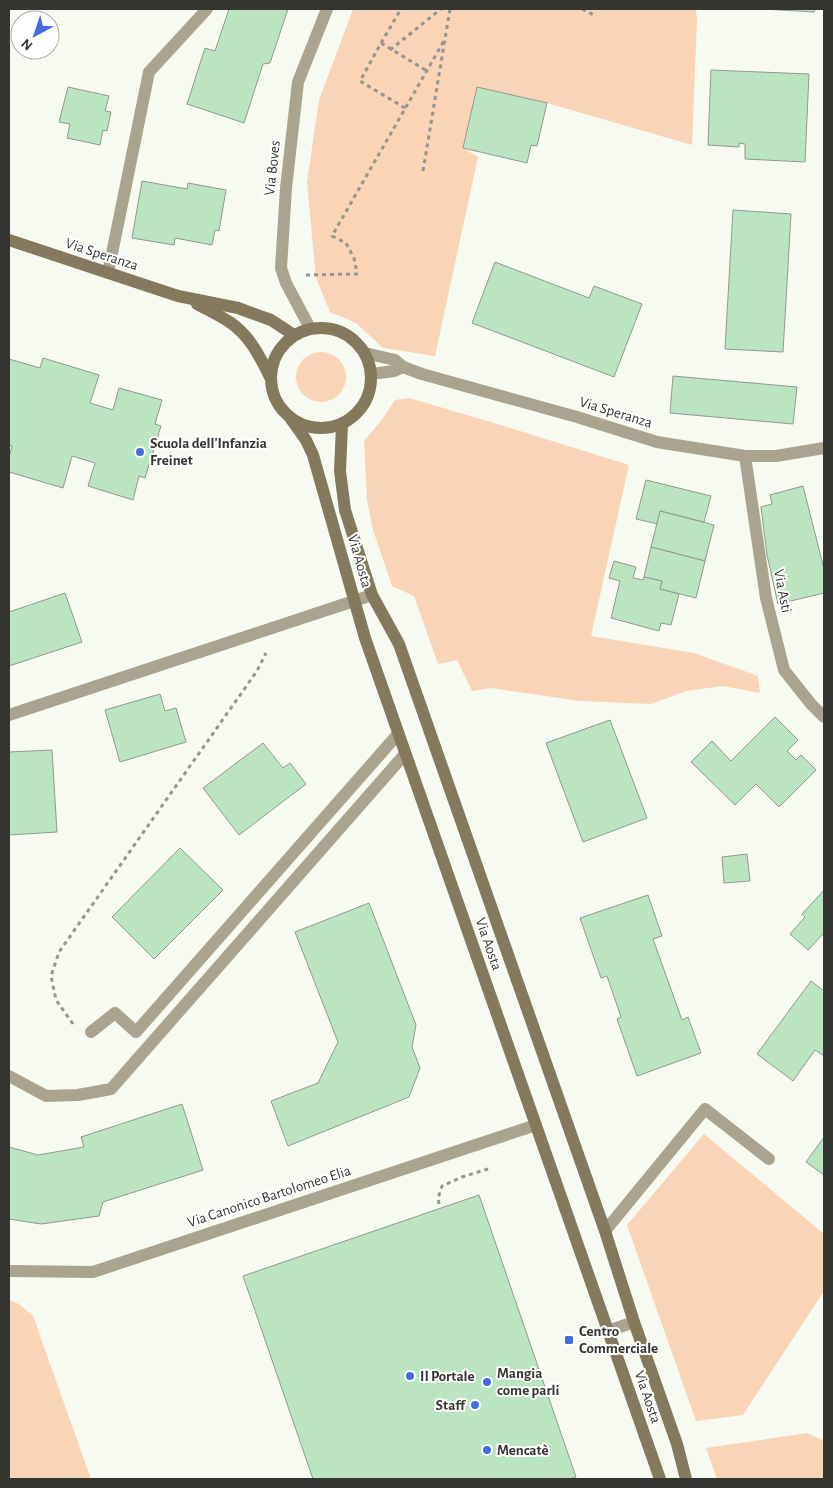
<svg xmlns="http://www.w3.org/2000/svg" width="833" height="1488" font-family="'Alegreya Sans',sans-serif">
	<style>
		.green { fill: #f9d4b6 }
		.building { fill: #bbe4c1; stroke: #909991 }
		.lines { fill: none; stroke-linecap: round; stroke-linejoin: round }
		.path { stroke: #94968f; stroke-width: 3; stroke-dasharray: 4 4; stroke-linecap: butt }
		.lane { stroke: #aaa38f; stroke-width: 12 }
		.street { stroke: #aaa38f; stroke-width: 12 }
		.secondary { stroke: #84795d; stroke-width: 12 }
		.poi-dot { fill: #446cde; stroke: #fff; stroke-width: 2 }
		.labels { text-anchor: middle; stroke-width: 4; stroke-linejoin: round; paint-order: stroke }
		.street-label { font-size: 15px; fill: #343531; stroke: #fff }
		.poi-label { font-size: 15px; font-weight: bold; fill: #343531; stroke: #fff; text-anchor: start }
	</style>
	<rect width="100%" height="100%" fill="#f7faf0"/>
	<g class="green">
		<polygon points="353,9 696,9 697,20 692,145 547,103 477,87 463,148 478,157 435,356 383,348 356,323 330,312 316,278 307,182 319,100"/>
		<circle cx="321" cy="377" r="25"/>
		<polygon points="409,398 491,422 629,465 591,636 694,653 758,676 760,693 723,686 686,691 651,704 580,701 491,688 472,691 457,660 438,664 414,596 392,586 373,530 367,500 364,441 381,421 395,400"/>
		<polygon points="704,1134 824,1234 824,1291 743,1415 696,1421 627,1225"/>
		<polygon points="9,1300 19,1304 33,1316 91,1479 9,1479"/>
		<polygon points="807,1433 824,1441 824,1479 717,1479 706,1448"/>
	</g>
	<g class="building">
		<polygon points="229,9 288,9 270,63 263,64 244,123 187,104 205,48 215,51"/>
		<polygon points="763,9 815,9 814,12"/>
		<polygon points="711,70 809,74 805,162 745,159 745,144 739,143 739,147 708,145"/>
		<polygon points="68,87 109,96 105,111 111,112 107,131 103,130 100,145 67,138 70,124 59,122"/>
		<polygon points="477,87 547,103 537,146 531,145 527,163 463,148"/>
		<polygon points="142,181 187,189 188,183 226,190 219,231 215,230 212,245 175,238 174,245 132,238"/>
		<polygon points="733,210 791,214 783,352 725,349"/>
		<polygon points="495,262 589,298 594,286 642,304 614,377 472,323"/>
		<polygon points="43,358 99,375 90,403 113,410 119,388 162,400 155,424 161,426 145,478 139,476 133,500 88,486 95,463 72,456 63,488 9,472 9,457 12,446 9,445 9,359 40,368"/>
		<polygon points="673,376 797,387 793,424 670,413"/>
		<polygon points="646,480 711,496 704,522 660,511 658,524 636,519"/>
		<polygon points="803,486 824,569 824,593 778,604 767,555 761,507 772,504 770,495"/>
		<polygon points="660,511 714,525 705,561 651,547"/>
		<polygon points="651,547 705,561 696,598 660,589 662,581 644,577"/>
		<polygon points="614,561 636,567 633,578 643,580 644,577 662,581 660,589 679,594 671,625 661,623 659,631 611,618 620,581 609,578"/>
		<polygon points="65,593 82,642 9,666 9,612"/>
		<polygon points="160,694 165,711 176,708 186,742 120,762 105,710"/>
		<polygon points="775,717 798,740 787,751 796,760 801,755 816,770 779,807 756,784 735,805 691,762 712,741 731,761"/>
		<polygon points="610,720 647,818 583,842 546,743"/>
		<polygon points="263,743 283,768 290,763 306,784 239,835 203,788"/>
		<polygon points="52,750 57,832 9,835 9,752"/>
		<polygon points="180,848 223,890 154,959 112,917"/>
		<polygon points="747,854 750,881 724,883 722,857"/>
		<polygon points="824,890 824,933 808,950 790,934 805,917 802,914"/>
		<polygon points="648,895 662,936 653,939 682,1020 688,1017 701,1053 637,1076 617,1019 621,1017 607,976 601,978 580,918"/>
		<polygon points="369,903 416,1025 412,1047 420,1068 409,1097 288,1146 271,1101 318,1083 338,1042 295,932"/>
		<polygon points="811,981 824,991 824,1056 815,1050 793,1081 757,1054"/>
		<polygon points="182,1104 203,1170 103,1202 99,1216 41,1224 9,1219 9,1147 38,1155 84,1147 81,1137"/>
		<polygon points="824,1137 824,1175 806,1162"/>
		<polygon points="479,1195 576,1477 569,1479 313,1479 243,1276"/>
	</g>
	<g class="lines">
		<g class="path">
			<polyline points="582,9 596,16"/>
			<polyline points="381,43 401,9"/>
			<polyline points="390,50 441,9"/>
			<polyline points="405,108 360,81 381,43 427,71"/>
			<polyline points="423,171 450,9"/>
			<polyline points="306,275 357,274 354,258 346,243 332,236 445,39"/>
			<polyline points="73,1024 56,1000 51,976 59,952 257,671 266,653"/>
			<polyline points="439,1204 438,1198 442,1186 462,1177 491,1168"/>
		</g>
		<g class="lane">
			<polyline points="108,273 149,72 207,9"/>
			<polyline points="91,1032 115,1013 136,1032 398,734"/>
			<polyline points="605,1231 705,1109 769,1159"/>
		</g>
		<g class="street">
			<polyline points="310,328 286,283 281,268 286,188 298,82 327,9"/>
			<polyline points="365,353 395,360 403,367 422,374 577,417 657,442 745,456 776,456 824,448"/>
			<polyline points="371,374 394,371 403,367"/>
			<polyline points="745,456 766,598 784,670 811,704 824,717"/>
			<polyline points="9,715 372,595"/>
			<polyline points="9,1076 46,1096 78,1095 111,1089 405,754"/>
			<polyline points="9,1271 93,1272 536,1125"/>
			<polyline points="608,1331 634,1322"/>
		</g>
		<g class="secondary">
			<polyline points="9,240 178,296 238,308 271,320 294,335"/>
			<path d="M197,304c11,6 24,12 34,19 19,13 29,34 39,54"/>
			<circle cx="321" cy="378" r="50"/>
			<polyline points="291,419 306,440 313,455 365,638 660,1479"/>
			<polyline points="342,425 340,471 345,510 372,595 399,644 605,1231 634,1322 677,1444 686,1479"/>
		</g>
	</g>
	<g class="poi-dot">
		<circle cx="140" cy="452" r="5"/>
		<rect x="564" y="1335" width="10" height="10" rx="2.5"/>
		<circle cx="410" cy="1376" r="5"/>
		<circle cx="487" cy="1382" r="5"/>
		<circle cx="475" cy="1405" r="5"/>
		<circle cx="487" cy="1450" r="5"/>
	</g>
	<g class="labels">
		<g class="street-label">
			<text transform="translate(272 168) rotate(-84)" y="5">Via Boves</text>
			<text transform="translate(102 254) rotate(18)" y="5">Via Speranza</text>
			<text transform="translate(616 412) rotate(17)" y="5">Via Speranza</text>
			<text transform="translate(360 561) rotate(74)" y="5">Via Aosta</text>
			<text transform="translate(783 591) rotate(79)" y="5">Via Asti</text>
			<text transform="translate(489 944) rotate(71)" y="5">Via Aosta</text>
			<text transform="translate(269 1196) rotate(-18)" y="5">Via Canonico Bartolomeo Elia</text>
			<text transform="translate(648 1397) rotate(71)" y="5">Via Aosta</text>
		</g>
		<g class="poi-label">
			<text x="150" y="448">Scuola dell'Infanzia<tspan x="150" dy="17">Freinet</tspan></text>
			<text x="579" y="1336">Centro<tspan x="579" dy="17">Commerciale</tspan></text>
			<text x="497" y="1378">Mangia<tspan x="497" dy="17">come parli</tspan></text>
			<text x="420" y="1381">Il Portale</text>
			<text x="465" y="1410" text-anchor="end">Staff</text>
			<text x="497" y="1455">Mencatè</text>
		</g>
	</g>
	<rect width="833" height="1488" fill="none" stroke="#343531" stroke-width="20"/>
	<g transform="translate(35 35) rotate(220)"><circle r="24" fill="#ffffff" stroke="#aeaead"/>
	<path d="M0-4L9 19L0 12L-9 19Z" fill="#446cde"/>
	<text y="-8" font-size="14" font-weight="bold" text-anchor="middle" fill="#343531">N</text>
	</g>
</svg>
